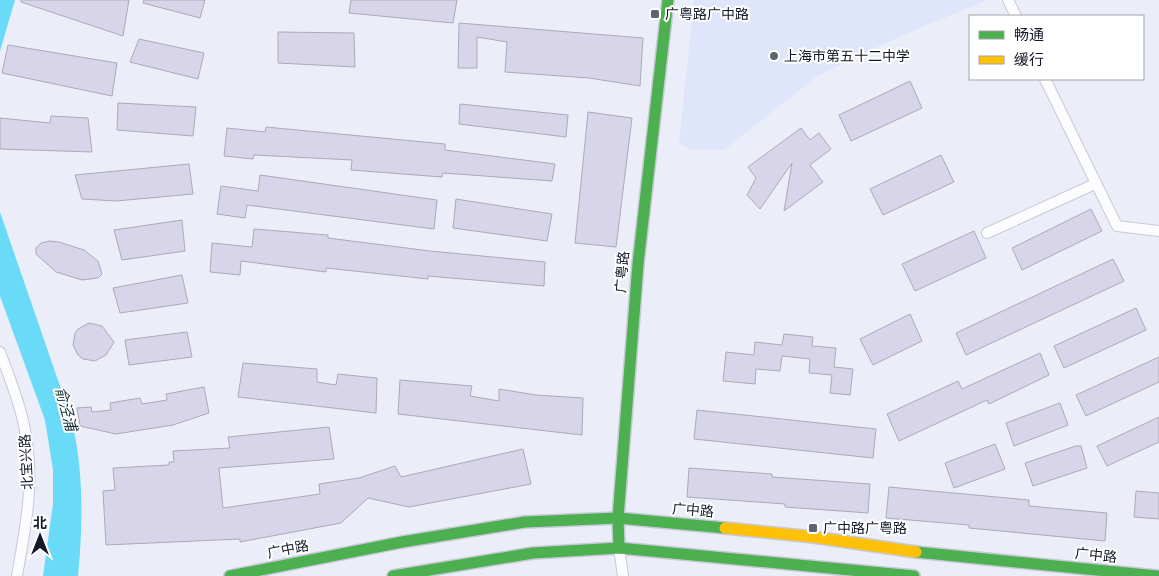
<svg xmlns="http://www.w3.org/2000/svg" width="1159" height="576" font-family="Cabin,'Noto Sans SC',sans-serif">
	<style>
		.built { fill: #dfe5fa }
		.water { fill: #6adbf7 }
		.building { fill: #d8d4ea; stroke: #abaab6 }
		.lines { fill: none; stroke-linecap: round; stroke-linejoin: round }
		.street-casing { stroke: #c7cad6; stroke-width: 12 }
		.fast-casing { stroke: #c7cad6; stroke-width: 14 }
		.slow-casing { stroke: #c7cad6; stroke-width: 14 }
		.street { stroke: #fcfcfe; stroke-width: 10 }
		.fast { stroke: #4caf50; stroke-width: 11 }
		.slow { stroke: #ffc107; stroke-width: 11 }
		.poi-dot { fill: #606371; stroke: #fff; stroke-width: 2 }
		.labels { text-anchor: middle; stroke-width: 4; stroke-linejoin: round; paint-order: stroke }
		.poi-label { font-size: 14px; fill: #151828; stroke: #fff; text-anchor: start }
		.street-label { font-size: 14px; fill: #151828; stroke: #fff }
		.water-label { font-size: 15px; font-style: italic; fill: #183137; stroke: #fff }
	</style>
	<rect width="100%" height="100%" fill="#ebeef8"/>
	<polygon class="built" points="694,0 987,0 901,36 819,75 725,149 716,150 689,149 679,144"/>
	<g class="water">
		<polygon points="0,0 15,0 0,51"/>
		<path d="M0,212l71,206c13,51 12,106 7,158h-35l10,-72v-34l-8,-50 -45,-124z"/>
	</g>
	<g class="building">
		<polygon points="21,0 129,0 123,36 21,2"/>
		<polygon points="144,0 205,0 200,18 143,3"/>
		<polygon points="351,0 457,0 453,23 349,13"/>
		<polygon points="459,23 643,38 640,86 589,78 505,72 507,42 477,37 477,68 458,68"/>
		<polygon points="278,32 354,33 355,67 278,63"/>
		<polygon points="139,39 204,53 198,79 130,62"/>
		<polygon points="8,45 117,63 112,96 2,73"/>
		<polygon points="910,81 922,108 851,141 839,115"/>
		<polygon points="118,103 196,107 193,136 117,130"/>
		<polygon points="460,104 568,115 566,137 459,124"/>
		<polygon points="588,112 632,118 616,247 575,243"/>
		<polygon points="51,116 88,118 92,152 0,149 0,118 50,123"/>
		<polygon points="266,127 445,144 445,150 555,164 552,181 443,173 442,177 351,170 352,160 254,155 253,159 224,156 227,128 265,132"/>
		<polygon points="801,128 810,140 819,133 831,149 810,165 823,182 784,211 792,163 760,209 747,195 756,178 748,167"/>
		<polygon points="941,155 954,182 883,215 870,189"/>
		<polygon points="189,164 193,194 116,201 82,199 75,175"/>
		<polygon points="260,175 437,200 434,229 247,205 245,218 217,214 221,186 258,191"/>
		<polygon points="456,199 552,214 547,241 453,228"/>
		<polygon points="1091,209 1102,231 1022,270 1012,248"/>
		<polygon points="182,220 185,251 122,260 114,230"/>
		<polygon points="254,229 328,235 328,238 430,251 545,262 544,286 428,276 428,279 326,268 326,272 241,261 240,275 210,272 212,243 252,247"/>
		<polygon points="974,231 986,258 915,291 902,264"/>
		<polygon points="50,241 59,242 84,250 98,261 102,274 98,278 82,280 56,272 36,254 36,248 41,243"/>
		<polygon points="1113,259 1124,281 966,355 956,333"/>
		<polygon points="182,275 188,303 120,313 113,288"/>
		<polygon points="1136,308 1146,330 1064,368 1054,346"/>
		<polygon points="910,314 922,341 873,365 860,339"/>
		<polygon points="89,323 102,326 114,342 106,355 95,361 83,359 78,355 73,345 75,333 78,329"/>
		<polygon points="187,332 192,357 129,365 125,340"/>
		<polygon points="784,334 813,337 812,346 836,348 834,367 853,369 850,395 830,393 832,375 809,373 810,359 782,356 780,371 756,369 755,384 723,381 726,352 754,355 755,342 782,345"/>
		<polygon points="1040,353 1049,375 989,404 987,400 899,441 887,414 958,381 962,389"/>
		<polygon points="1159,357 1159,382 1086,416 1076,395"/>
		<polygon points="243,363 317,369 317,382 336,385 338,374 377,378 376,413 238,397"/>
		<polygon points="400,380 472,386 470,396 499,401 499,389 536,395 583,398 582,435 398,414"/>
		<polygon points="204,387 209,413 173,425 116,434 80,426 77,408 91,407 92,412 111,410 110,403 140,398 142,404 167,400 166,394"/>
		<polygon points="1060,403 1068,425 1014,446 1006,423"/>
		<polygon points="697,410 876,429 873,458 694,439"/>
		<polygon points="1159,417 1159,442 1107,466 1097,446"/>
		<polygon points="329,427 334,459 219,468 223,508 320,494 319,484 359,478 395,466 401,477 523,449 531,484 409,507 368,498 341,523 240,542 240,539 106,545 103,491 115,490 113,468 169,465 169,462 174,462 173,451 230,448 228,437"/>
		<polygon points="995,444 1005,469 954,488 945,463"/>
		<polygon points="1076,446 1081,446 1087,468 1033,486 1025,463"/>
		<polygon points="689,468 772,474 772,477 870,484 868,513 785,507 785,504 687,497"/>
		<polygon points="889,487 1029,500 1029,506 1107,513 1105,541 969,528 969,525 886,518"/>
		<polygon points="1136,491 1159,493 1159,519 1134,517"/>
	</g>
	<g class="lines">
		<defs>
			<g id="street">
				<polyline points="1008,0 1016,16"/>
				<polyline points="1045,79 1117,226 1159,231"/>
				<polyline points="987,233 1095,184"/>
				<path d="M0,352c12,32 25,64 28,99 5,41 -4,84 -11,125"/>
				<polyline points="619,548 623,576"/>
			</g>
			<g id="fast">
				<polyline points="619,548 618,518 638,264 668,0"/>
				<polyline points="916,552 1157,576"/>
				<polyline points="230,576 402,542 525,522 618,518 725,528"/>
				<polyline points="393,576 533,553 619,548 914,576"/>
			</g>
			<polyline id="slow" points="725,528 813,537 916,552"/>
		</defs>
		<use href="#street" class="street-casing"/>
		<use href="#fast" class="fast-casing"/>
		<use href="#slow" class="slow-casing"/>
		<use href="#street" class="street"/>
		<use href="#fast" class="fast"/>
		<use href="#slow" class="slow"/>
	</g>
	<g class="poi-dot">
		<rect x="650" y="9" width="10" height="10" rx="2.5"/>
		<circle cx="774" cy="56" r="5"/>
		<rect x="808" y="523" width="10" height="10" rx="2.5"/>
	</g>
	<g class="labels">
		<g class="poi-label">
			<text x="665" y="19">广粤路广中路</text>
			<text x="784" y="61">上海市第五十二中学</text>
			<text x="823" y="533">广中路广粤路</text>
		</g>
		<g class="street-label">
			<text transform="translate(622 272) rotate(-85)" y="5">广粤路</text>
			<text transform="translate(26 462) rotate(-93)" y="5">北宝兴路</text>
			<text transform="translate(693 510) rotate(5)" y="5">广中路</text>
			<text transform="translate(288 549) rotate(-11)" y="5">广中路</text>
			<text transform="translate(1096 555) rotate(6)" y="5">广中路</text>
		</g>
		<g class="water-label">
			<text transform="translate(66 409) rotate(75)" y="5">俞泾浦</text>
		</g>
	</g>
	<rect x="969" y="15" width="175" height="65" fill="#ffffff" stroke="#a1a3a9"/>
	<rect x="979" y="31" width="25" height="8" fill="#4caf50" stroke="#a1a3a9"/>
	<text x="1014" y="40" font-size="15" fill="#151828">畅通</text>
	<rect x="979" y="56" width="25" height="8" fill="#ffc107" stroke="#a1a3a9"/>
	<text x="1014" y="65" font-size="15" fill="#151828">缓行</text>
	<g transform="translate(40 536)" stroke="#ffffff" stroke-width="4" paint-order="stroke">
	<path d="M0-4L9 19L0 12L-9 19Z" fill="#151828"/>
	<text y="-8" font-size="14" font-weight="bold" text-anchor="middle" fill="#151828">北</text>
	</g>
</svg>
